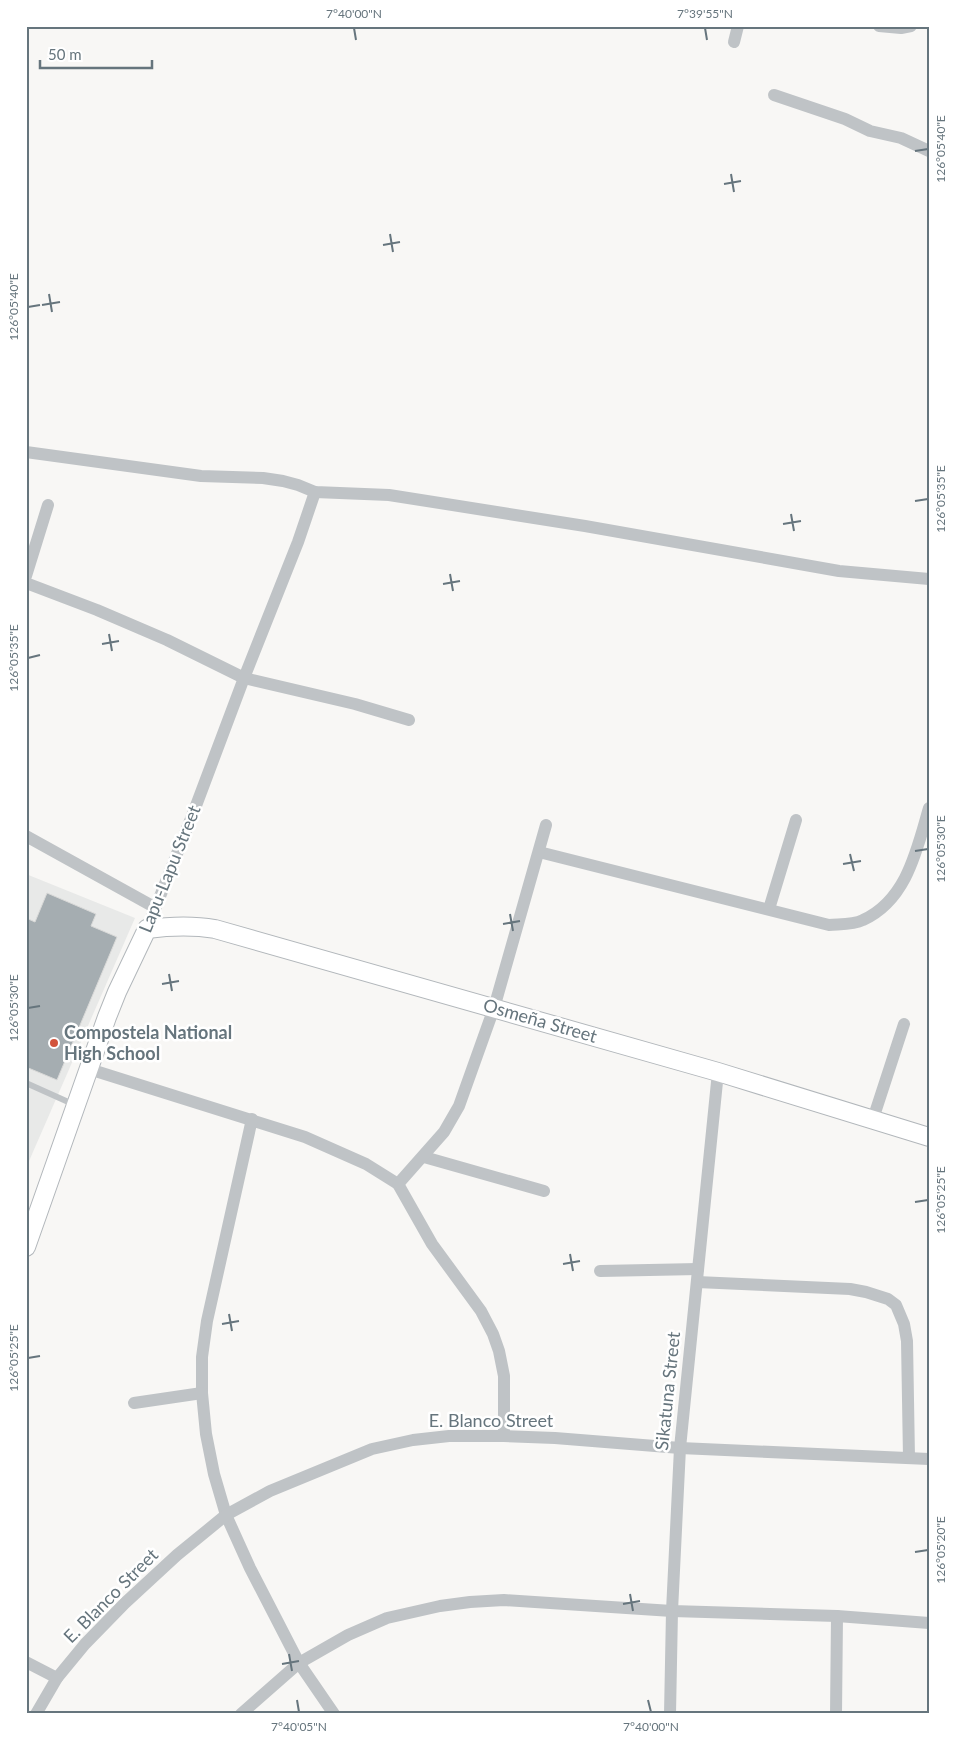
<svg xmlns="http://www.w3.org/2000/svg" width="955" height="1740" font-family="Lato,sans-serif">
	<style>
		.built { fill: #e8e9e8 }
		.building { fill: #a5adb1; stroke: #d9d9d8 }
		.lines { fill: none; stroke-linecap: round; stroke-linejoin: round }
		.secondary-casing { stroke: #b2b7bb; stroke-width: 20 }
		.lane { stroke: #bfc3c6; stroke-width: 6 }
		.street { stroke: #bfc3c6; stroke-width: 12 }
		.secondary { stroke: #fff; stroke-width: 18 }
		.ticks { fill: none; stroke: #66757d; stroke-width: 2 }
		.poi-dot { fill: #d2533b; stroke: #fff; stroke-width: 2 }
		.labels { text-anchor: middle; stroke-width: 5; stroke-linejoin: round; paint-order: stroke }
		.street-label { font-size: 18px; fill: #66757d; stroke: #fff }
		.poi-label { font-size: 18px; font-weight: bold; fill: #66757d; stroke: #fff; text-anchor: start }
		.neatline { fill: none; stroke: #66757d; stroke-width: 2 }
		.ticks-label { font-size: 12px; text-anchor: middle; fill: #66757d }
	</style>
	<rect width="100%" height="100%" fill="#f8f7f5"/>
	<polygon class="built" points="26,874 135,918 26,1168"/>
	<polygon class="building" points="47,893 96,914 91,926 117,937 57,1080 26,1067 26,918 35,922"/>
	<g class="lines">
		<defs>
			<path id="secondary" d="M26,1247l81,-230 10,-25 30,-63c23,-3 45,-4 68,0l503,143 211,65"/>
		</defs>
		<use href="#secondary" class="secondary-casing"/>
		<polyline class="lane" points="26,1083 75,1105"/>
		<g class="street">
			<polyline points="879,26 901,28 911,26"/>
			<polyline points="734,42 738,26"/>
			<polyline points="774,95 845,119 870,131 901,138 929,151"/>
			<polyline points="26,452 201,476 263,478 283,481 298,485 315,492 389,495 585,526 839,571 929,579"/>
			<polyline points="26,576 48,505"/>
			<polyline points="26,583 97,610 167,640 244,678 355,704 409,720"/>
			<polyline points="26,836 156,908"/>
			<path d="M539,852l290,73c11,-1 24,0 34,-5 44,-20 54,-71 66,-112"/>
			<polyline points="769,909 796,820"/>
			<polyline points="147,929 194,811 244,678 298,542 315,492"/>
			<polyline points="89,1069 305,1137 366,1164 398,1184 432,1244 481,1311 493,1334 499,1351 504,1376 504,1436"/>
			<polyline points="252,1119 207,1321 202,1357 202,1393 206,1434 214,1474 226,1515 250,1568 299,1663 334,1714"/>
			<polyline points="873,1119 904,1024"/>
			<polyline points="424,1157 544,1191"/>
			<polyline points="398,1184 444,1132 459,1106 494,1008 546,825"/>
			<polyline points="600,1271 698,1269"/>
			<polyline points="697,1282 850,1289 866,1292 888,1299 896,1305 904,1324 907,1341 909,1458"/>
			<polyline points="134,1403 202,1393"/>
			<polyline points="26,1662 57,1678"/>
			<polyline points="36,1714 57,1678 85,1644 125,1603 177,1555 226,1515 270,1491 372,1449 413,1440 449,1436 504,1436 555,1438 680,1448 929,1459"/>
			<polyline points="241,1714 299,1663 348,1635 387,1618 440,1606 470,1602 504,1600 672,1611 837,1616 929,1623"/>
			<polyline points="670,1714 672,1611 680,1448 718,1072"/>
			<polyline points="836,1714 837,1616"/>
		</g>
		<use href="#secondary" class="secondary"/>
	</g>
	<path class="ticks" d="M354,28l2,12M705,28l2,12M915,151l13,-2M731,174l3,18M724,184l17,-3M390,234l3,18M383,245l17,-3M49,294l3,18M42,305l18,-3M28,307l12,-2M915,501l13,-2M791,514l3,17M783,524l18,-3M450,574l3,17M443,584l17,-3M109,634l3,17M102,644l17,-3M28,658l12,-3M915,851l13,-2M850,854l4,17M843,864l18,-3M510,914l3,17M503,924l17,-3M169,974l3,17M162,984l17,-3M28,1008l12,-2M915,1202l13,-2M570,1254l3,17M563,1264l17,-3M229,1314l3,17M222,1324l17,-3M28,1358l12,-2M915,1552l13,-2M630,1594l3,17M623,1604l17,-3M289,1654l3,17M282,1664l17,-3M297,1700l2,12M648,1700l3,12"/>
	<circle class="poi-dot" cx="54" cy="1043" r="5"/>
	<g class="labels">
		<g class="street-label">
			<text transform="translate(170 869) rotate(-68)" y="6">Lapu-Lapu Street</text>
			<text transform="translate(540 1021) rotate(16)" y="6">Osmeña Street</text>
			<text transform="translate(668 1391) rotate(-84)" y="6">Sikatuna Street</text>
			<text x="491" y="1427">E. Blanco Street</text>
			<text transform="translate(111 1596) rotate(-45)" y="6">E. Blanco Street</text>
		</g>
		<g class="poi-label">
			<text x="64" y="1039">Compostela National<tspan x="64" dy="21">High School</tspan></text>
		</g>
	</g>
	<rect width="955" height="1740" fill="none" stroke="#ffffff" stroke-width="55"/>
	<path d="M40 60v8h112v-8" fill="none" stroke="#66757d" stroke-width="2.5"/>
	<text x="48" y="60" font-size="15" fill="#66757d" stroke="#ffffff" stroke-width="4" paint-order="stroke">50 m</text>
	<rect x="28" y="28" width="900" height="1684" class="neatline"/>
	<g class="ticks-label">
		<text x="354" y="18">7°40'00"N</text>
		<text x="705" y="18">7°39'55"N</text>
		<text transform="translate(941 149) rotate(-90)" y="4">126°05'40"E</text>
		<text transform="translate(14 307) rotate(-90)" y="4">126°05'40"E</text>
		<text transform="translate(941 499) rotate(-90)" y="4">126°05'35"E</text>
		<text transform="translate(14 658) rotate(-90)" y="4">126°05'35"E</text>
		<text transform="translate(941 849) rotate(-90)" y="4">126°05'30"E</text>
		<text transform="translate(14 1008) rotate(-90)" y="4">126°05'30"E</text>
		<text transform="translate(941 1200) rotate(-90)" y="4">126°05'25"E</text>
		<text transform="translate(14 1358) rotate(-90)" y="4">126°05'25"E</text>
		<text transform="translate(941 1550) rotate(-90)" y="4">126°05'20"E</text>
		<text x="299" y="1731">7°40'05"N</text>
		<text x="651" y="1731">7°40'00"N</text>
	</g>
</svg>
